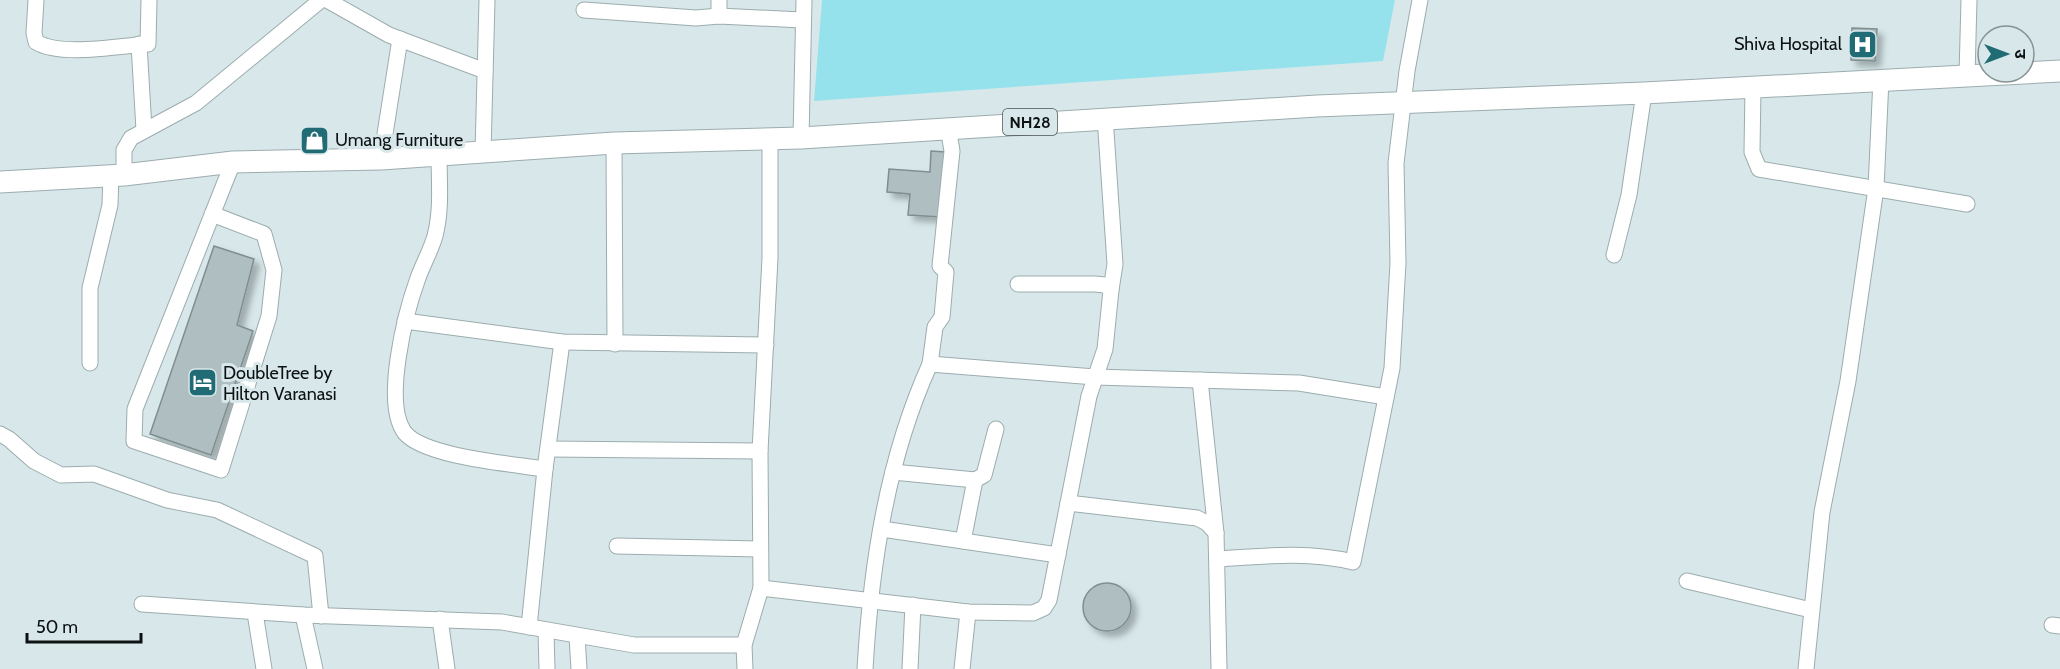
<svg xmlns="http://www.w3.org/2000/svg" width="2060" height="669" font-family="Cabin,'Noto Sans Devanagari',sans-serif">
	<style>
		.green { fill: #96e2ec }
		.building { fill: #afbec1; stroke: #808e90; stroke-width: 1.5; filter: url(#shadow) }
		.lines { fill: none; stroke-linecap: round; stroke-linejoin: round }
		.minor-casing { stroke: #9cacae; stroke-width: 17 }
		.highway-casing { stroke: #9cacae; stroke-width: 23 }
		.minor { stroke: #fff; stroke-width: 15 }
		.highway { stroke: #fff; stroke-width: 21 }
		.labels { text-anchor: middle; stroke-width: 6; stroke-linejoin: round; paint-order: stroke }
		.shield { fill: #d8e8ea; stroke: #495253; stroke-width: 1.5 }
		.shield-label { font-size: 16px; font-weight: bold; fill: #0c1112 }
		.poi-label { font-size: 18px; fill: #0c1112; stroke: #d8e8ea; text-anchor: start }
	</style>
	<defs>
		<filter id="shadow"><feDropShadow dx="5.5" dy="5.5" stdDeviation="3" flood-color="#0004"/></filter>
	</defs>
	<rect width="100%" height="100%" fill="#d8e8ea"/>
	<polygon class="green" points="822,0 1395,0 1383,61 814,101"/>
	<g class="building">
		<polygon points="1852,28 1877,29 1875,61 1851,60"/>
		<polygon points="931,151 946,152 941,217 908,215 910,194 887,192 889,169 930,172"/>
		<polygon points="214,246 254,259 237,325 253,331 211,455 150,434"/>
		<circle cx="1107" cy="607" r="24"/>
	</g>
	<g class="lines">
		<defs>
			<g id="minor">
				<path d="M36,0l-2,33 2,9c25,15 82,4 112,2l1,-44"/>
				<polyline points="327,0 389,35 485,71"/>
				<polyline points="719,0 719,16"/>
				<polyline points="584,10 696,18 719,16 802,20"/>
				<polyline points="139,44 144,130"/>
				<polyline points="1967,75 1969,0"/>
				<polyline points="1753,86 1752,152 1759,169 1967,204"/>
				<polyline points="1105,117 1115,264 1111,290"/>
				<polyline points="801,138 804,0"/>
				<polyline points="614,143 615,344"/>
				<polyline points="483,152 487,0"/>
				<path d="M439,154c0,27 3,55 -4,82 -4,14 -12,28 -17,42 -12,33 -36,125 -13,155 20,24 108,31 140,36"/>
				<polyline points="381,159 400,39"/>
				<polyline points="124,175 124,150 131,138 196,103 321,0"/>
				<polyline points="212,214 264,234 274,270 269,316 221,470 134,441 135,409 233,162"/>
				<polyline points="1614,255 1629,195 1644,93"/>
				<polyline points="405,321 562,342 766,345"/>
				<polyline points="90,363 90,288 110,205 111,175"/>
				<polyline points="930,364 935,327 942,317 946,272 940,266 952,151 948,127"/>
				<polyline points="1200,380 1216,533"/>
				<polyline points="0,434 9,439 34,461 61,475 94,474 167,500 217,510 315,556 321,616"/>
				<polyline points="548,449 760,451"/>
				<polyline points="893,472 975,480"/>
				<polyline points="1068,503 1197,518 1207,523 1216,533 1219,669"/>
				<polyline points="882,529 1058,555"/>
				<polyline points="963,541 975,480 984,475 996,429"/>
				<polyline points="617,546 759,549"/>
				<path d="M1217,559c46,-3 91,-8 136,3l39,-194 6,-105 -2,-100 11,-92 13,-71"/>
				<polyline points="1687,581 1811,610"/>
				<polyline points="761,588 968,612 1033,613 1044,608 1049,600 1089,396 1105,349 1111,290 1105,285 1095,284 1018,284"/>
				<polyline points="142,604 303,615 502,622 634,645 744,645"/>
				<polyline points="255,613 264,669"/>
				<polyline points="303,615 315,669"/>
				<polyline points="440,619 447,669"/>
				<polyline points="2052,625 2060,626"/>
				<polyline points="529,627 545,469 562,342"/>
				<polyline points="546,631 547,669"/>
				<polyline points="577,637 579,669"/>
				<polyline points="745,669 744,645 761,588 760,451 770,258 770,138"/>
				<path d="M865,669c6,-104 22,-210 65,-305l165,13 204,6 87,14"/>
				<polyline points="910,669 913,605"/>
				<polyline points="962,669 968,612"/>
				<polyline points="1806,669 1822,512 1848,381 1876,188 1881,79"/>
			</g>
			<polyline id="highway" points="0,182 124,175 233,162 381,159 614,143 801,138 1317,106 1644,93 2060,71"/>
		</defs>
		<use href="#minor" class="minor-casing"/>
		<use href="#highway" class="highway-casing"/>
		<use href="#minor" class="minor"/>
		<use href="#highway" class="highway"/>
	</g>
	<defs>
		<symbol id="hospital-square" viewBox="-11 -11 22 22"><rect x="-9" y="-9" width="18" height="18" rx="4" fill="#216b74" stroke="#d8e8ea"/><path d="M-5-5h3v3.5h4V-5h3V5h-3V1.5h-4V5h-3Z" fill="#fff"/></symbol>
		<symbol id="shop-square" viewBox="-11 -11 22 22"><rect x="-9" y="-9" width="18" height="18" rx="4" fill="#216b74" stroke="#d8e8ea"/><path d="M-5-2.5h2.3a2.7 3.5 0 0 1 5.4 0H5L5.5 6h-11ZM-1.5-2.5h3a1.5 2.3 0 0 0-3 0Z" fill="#fff"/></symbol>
		<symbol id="hotel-square" viewBox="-11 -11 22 22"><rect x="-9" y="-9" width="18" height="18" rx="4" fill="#216b74" stroke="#d8e8ea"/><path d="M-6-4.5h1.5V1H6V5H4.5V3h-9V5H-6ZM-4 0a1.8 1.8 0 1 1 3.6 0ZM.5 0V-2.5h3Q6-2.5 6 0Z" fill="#fff"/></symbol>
	</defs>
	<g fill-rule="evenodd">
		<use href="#hospital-square" x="1846" y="28" width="33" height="33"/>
		<use href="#shop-square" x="298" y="124" width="33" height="33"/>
		<use href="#hotel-square" x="186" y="366" width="33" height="33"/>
	</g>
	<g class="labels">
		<rect class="shield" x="1003" y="109" width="54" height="26" rx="4.5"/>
		<g class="shield-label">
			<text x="1030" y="128">NH28</text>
		</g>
		<g class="poi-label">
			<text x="1842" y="50" text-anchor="end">Shiva Hospital</text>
			<text x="335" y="146">Umang Furniture</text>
			<text x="223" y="379">DoubleTree by<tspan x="223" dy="21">Hilton Varanasi</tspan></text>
		</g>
	</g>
	<g transform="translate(2006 54) rotate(90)"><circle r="28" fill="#d8e8ea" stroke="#869294" stroke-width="1.5"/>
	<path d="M0-4.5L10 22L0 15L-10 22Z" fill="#216b74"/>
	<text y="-9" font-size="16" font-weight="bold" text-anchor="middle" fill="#0c1112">उ</text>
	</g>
	<path d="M27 633v9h114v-9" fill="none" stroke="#0c1112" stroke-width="3"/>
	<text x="36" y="633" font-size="18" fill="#0c1112" stroke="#d8e8ea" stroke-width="4.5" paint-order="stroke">50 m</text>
</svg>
